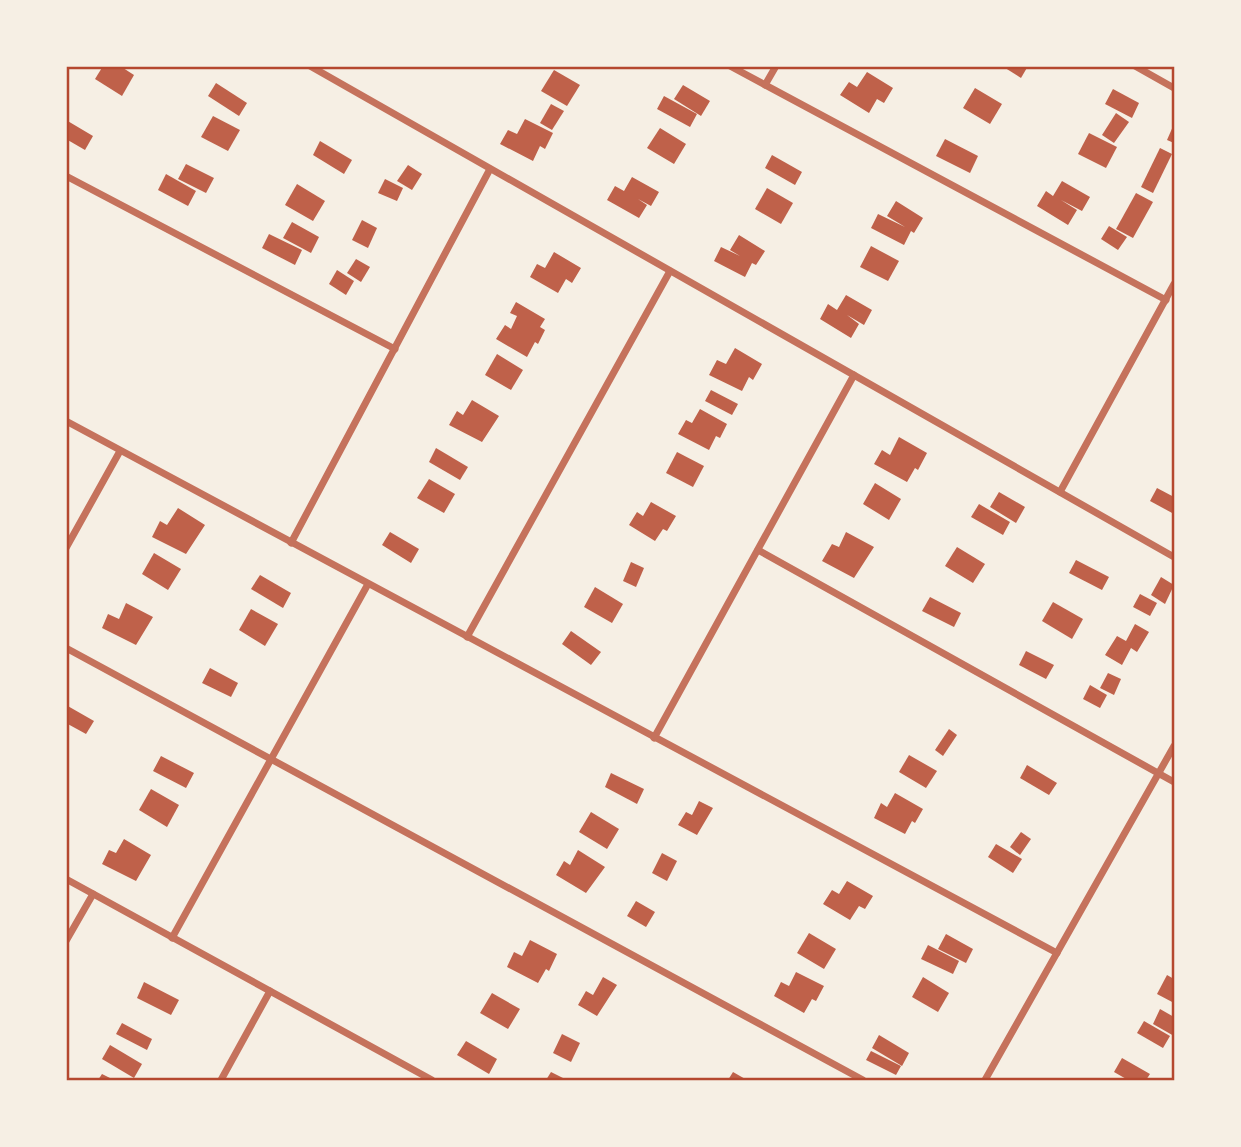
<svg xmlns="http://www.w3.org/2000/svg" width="1241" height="1147" font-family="Georgia,serif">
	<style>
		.building { fill: #bf614a }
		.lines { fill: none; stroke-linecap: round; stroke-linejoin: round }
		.minor { stroke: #c5725c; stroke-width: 7 }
		.neatline { fill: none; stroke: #b5482f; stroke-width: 2.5 }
	</style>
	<rect width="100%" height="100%" fill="#f6efe4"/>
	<g class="building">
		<polygon points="103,66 120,66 134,75 122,96 95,79"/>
		<polygon points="1002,66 1028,66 1021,78"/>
		<polygon points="554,70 580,85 567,106 541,91"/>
		<polygon points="867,72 893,88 884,103 877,99 869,113 840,95 849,82 857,87"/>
		<polygon points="216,83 247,103 239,116 208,96"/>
		<polygon points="683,85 710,101 701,116 674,99"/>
		<polygon points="975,88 1002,104 990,124 963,108"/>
		<polygon points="1113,89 1139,103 1132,118 1105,104"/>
		<polygon points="664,96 697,114 690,127 657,109"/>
		<polygon points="551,104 564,111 552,130 540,123"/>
		<polygon points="1116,113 1129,122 1114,143 1102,135"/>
		<polygon points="213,116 240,130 228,151 201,137"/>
		<polygon points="525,119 553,133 545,149 540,146 533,161 500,144 508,130 517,134"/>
		<polygon points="66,120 93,136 85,150 66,139"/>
		<polygon points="1174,124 1174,143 1167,140"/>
		<polygon points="660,128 686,144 674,164 647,148"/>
		<polygon points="1089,133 1117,147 1106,168 1078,154"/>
		<polygon points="945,139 978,156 970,173 936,156"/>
		<polygon points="320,141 352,160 344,174 313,155"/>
		<polygon points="1160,148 1172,154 1153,193 1141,187"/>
		<polygon points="772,155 802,172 795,185 765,168"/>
		<polygon points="186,164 214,178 206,193 178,179"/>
		<polygon points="408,165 422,174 412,190 397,181"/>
		<polygon points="166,174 196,191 188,206 158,190"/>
		<polygon points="632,177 659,192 651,206 638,199 647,205 639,218 607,200 615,186 624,191"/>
		<polygon points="385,179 403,188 397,201 378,193"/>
		<polygon points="1062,181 1090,197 1082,211 1061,200 1077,210 1068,225 1037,206 1046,191 1053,196"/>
		<polygon points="297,184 325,201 313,221 285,205"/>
		<polygon points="767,188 793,203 781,224 755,209"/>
		<polygon points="1136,193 1153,202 1133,238 1116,229"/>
		<polygon points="896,201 923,218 914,233 911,231 904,245 871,228 878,214 905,227 887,216"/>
		<polygon points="362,220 377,228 368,248 352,240"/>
		<polygon points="292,222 319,237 311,253 283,238"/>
		<polygon points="1109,226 1127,237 1118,250 1101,239"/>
		<polygon points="269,234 302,250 295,265 262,248"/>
		<polygon points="739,235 765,251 756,265 752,263 745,277 714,261 721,247 740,256 730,250"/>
		<polygon points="871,246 899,261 888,281 860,267"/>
		<polygon points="554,252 581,268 572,283 566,279 558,293 530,277 537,264 545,268"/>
		<polygon points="356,259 370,267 361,282 347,273"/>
		<polygon points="337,270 354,281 346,295 329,284"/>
		<polygon points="846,295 872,310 864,325 847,315 859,324 851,338 820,319 828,304 837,310"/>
		<polygon points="516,302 545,319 540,327 545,330 538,344 535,342 527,357 496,339 505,325 511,329 517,316 510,313"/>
		<polygon points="735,348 762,364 753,380 749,377 742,391 709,375 717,360 726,364"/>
		<polygon points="497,354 523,370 511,390 485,375"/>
		<polygon points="711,390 738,404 732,415 705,401"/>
		<polygon points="472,400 499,416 482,442 449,425 457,411 463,415"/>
		<polygon points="700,409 727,424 720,438 716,436 709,450 678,434 686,420 692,423"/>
		<polygon points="899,437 927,453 918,470 915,468 907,482 874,464 882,450 890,455"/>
		<polygon points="436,448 468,467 460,480 429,462"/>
		<polygon points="677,452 704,466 693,487 666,473"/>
		<polygon points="429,479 455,494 444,513 417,498"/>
		<polygon points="875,483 901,499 889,520 863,504"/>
		<polygon points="1157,488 1174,497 1174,514 1150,501"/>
		<polygon points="999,492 1025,507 1016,523 990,507"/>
		<polygon points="651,502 676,516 667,531 663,529 655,541 629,525 637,512 643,516"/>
		<polygon points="979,504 1010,522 1003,535 971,517"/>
		<polygon points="178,508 205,525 186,554 152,537 160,521 167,525"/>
		<polygon points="390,532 419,549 411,563 382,545"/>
		<polygon points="846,532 874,547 854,578 822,561 832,544 839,547"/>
		<polygon points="957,547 985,564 973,583 945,566"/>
		<polygon points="154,553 181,569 168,590 142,574"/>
		<polygon points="1076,560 1109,577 1102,590 1069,573"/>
		<polygon points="631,562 644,568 636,587 623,581"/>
		<polygon points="260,575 291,593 283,608 251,589"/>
		<polygon points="1161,577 1174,585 1165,604 1151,595"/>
		<polygon points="595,587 623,604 612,623 584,607"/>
		<polygon points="1140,594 1157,603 1150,616 1133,607"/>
		<polygon points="930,597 961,613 954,627 922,611"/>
		<polygon points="1053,602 1083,619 1072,639 1042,621"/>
		<polygon points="126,603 153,617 136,645 102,628 108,614 119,619"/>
		<polygon points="251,609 278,624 265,646 239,630"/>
		<polygon points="1135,624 1149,632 1137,652 1131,648 1122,665 1105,655 1117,636 1126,641"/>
		<polygon points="571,631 601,652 591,665 562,644"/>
		<polygon points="1026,651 1054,665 1046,679 1019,665"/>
		<polygon points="210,668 238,683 231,697 202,683"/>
		<polygon points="1108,673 1121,679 1114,695 1100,688"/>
		<polygon points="1090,685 1107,695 1100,708 1083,699"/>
		<polygon points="66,705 94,721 86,734 66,723"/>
		<polygon points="949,729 957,735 943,756 935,750"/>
		<polygon points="909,755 937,771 926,788 899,772"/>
		<polygon points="161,756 194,773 186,788 153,771"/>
		<polygon points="1027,765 1057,783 1049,795 1020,778"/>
		<polygon points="611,773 644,789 637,804 605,787"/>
		<polygon points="151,789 179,805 167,827 139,810"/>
		<polygon points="895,793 923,809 915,823 912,821 905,834 874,818 881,803 887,807"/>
		<polygon points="699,801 713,808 697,835 678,825 686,812 692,815"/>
		<polygon points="591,812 619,829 607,849 579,832"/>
		<polygon points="1021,832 1031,839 1020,855 1010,847"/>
		<polygon points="124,839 151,855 136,881 102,864 109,850 116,853"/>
		<polygon points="996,844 1022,859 1013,873 988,857"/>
		<polygon points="578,850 605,867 586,893 556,875 564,861 570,865"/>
		<polygon points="662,853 677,861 667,881 652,873"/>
		<polygon points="847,881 873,896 865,909 859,906 850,920 823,904 832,890 839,894"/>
		<polygon points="636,901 655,912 646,927 627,916"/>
		<polygon points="809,933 836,949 824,969 797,953"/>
		<polygon points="946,934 973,949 966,963 938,949"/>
		<polygon points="530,940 557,954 549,971 546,969 538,983 507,967 514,952 522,956"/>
		<polygon points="928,945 959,961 953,974 921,959"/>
		<polygon points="796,972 824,986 816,1001 812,999 804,1013 774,996 781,982 789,986"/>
		<polygon points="1167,975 1174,979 1174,1003 1157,994"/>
		<polygon points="603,977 617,985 597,1016 578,1005 586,991 593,995"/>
		<polygon points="923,977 949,993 938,1012 912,997"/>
		<polygon points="144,982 179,1000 171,1015 137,998"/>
		<polygon points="492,993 520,1009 508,1029 480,1013"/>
		<polygon points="1160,1009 1174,1017 1174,1036 1153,1024"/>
		<polygon points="1144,1021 1170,1036 1163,1048 1137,1033"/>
		<polygon points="122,1023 152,1039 147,1050 116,1034"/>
		<polygon points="562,1034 580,1043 571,1062 553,1053"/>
		<polygon points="879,1035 909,1053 902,1066 872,1048"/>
		<polygon points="466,1041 497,1059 489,1074 457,1055"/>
		<polygon points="110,1045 142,1064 134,1078 102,1059"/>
		<polygon points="871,1051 901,1066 896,1075 866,1060"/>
		<polygon points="1122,1058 1150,1074 1146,1080 1128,1080 1114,1072"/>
		<polygon points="551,1072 567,1080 546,1080"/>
		<polygon points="733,1072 747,1080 728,1080"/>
		<polygon points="102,1074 114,1080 98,1080"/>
	</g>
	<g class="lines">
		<g class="minor">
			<polyline points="310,66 1174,557"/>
			<polyline points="730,66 1166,300"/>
			<polyline points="1135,66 1174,88"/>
			<polyline points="765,85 776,66"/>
			<polyline points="66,176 395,349"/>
			<polyline points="66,421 1057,953"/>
			<polyline points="1060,492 1174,284"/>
			<polyline points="291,543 490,169"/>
			<polyline points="66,548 120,451"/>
			<polyline points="758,550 1174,782"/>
			<polyline points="467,637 670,271"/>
			<polyline points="66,648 863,1080"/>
			<polyline points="654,738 854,375"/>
			<polyline points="66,879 432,1080"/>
			<polyline points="172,938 368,584"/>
			<polyline points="66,941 93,894"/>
			<polyline points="221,1080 270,991"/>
			<polyline points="985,1080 1174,746"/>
		</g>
	</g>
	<rect width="1241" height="1147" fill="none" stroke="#f6efe4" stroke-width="136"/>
	<rect x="68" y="68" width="1105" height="1011" class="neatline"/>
</svg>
